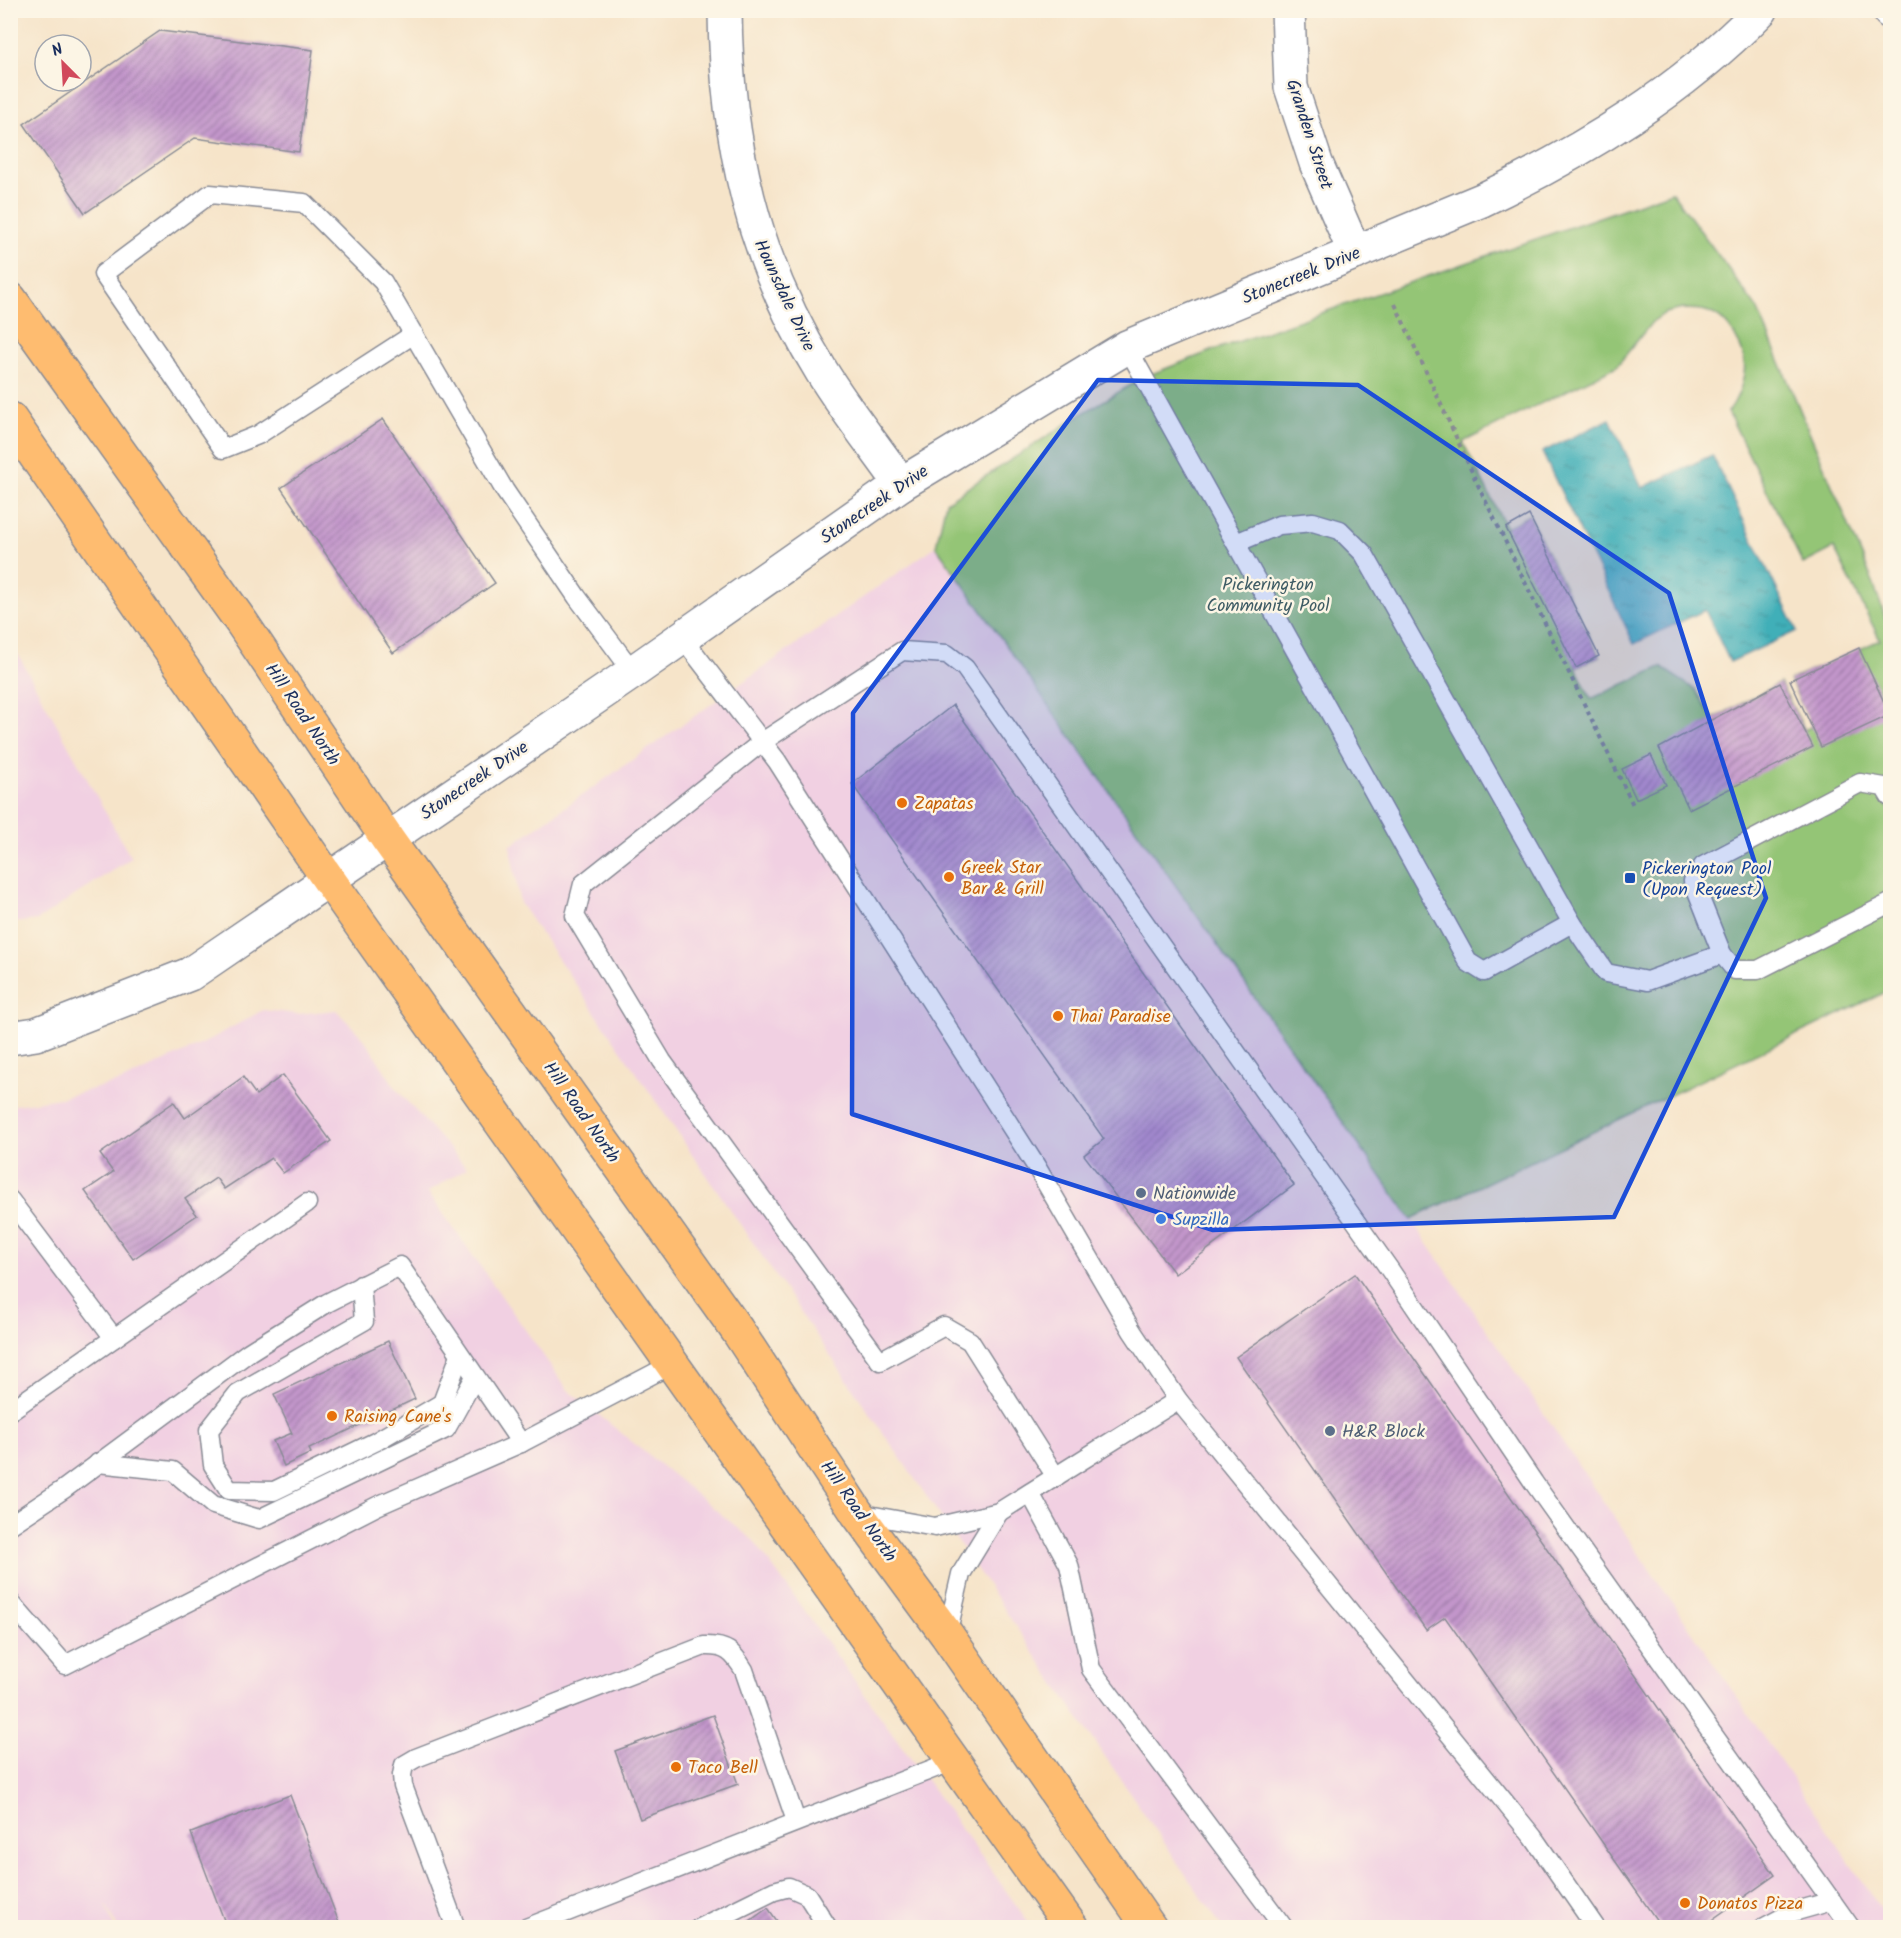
<svg xmlns="http://www.w3.org/2000/svg" width="1901" height="1938" font-family="Kalam,sans-serif">
	<style>
		.built { fill: #f1d0e2 }
		.park { fill: #94c576; stroke: #587a6a; stroke-width: 1.5; fill-rule: evenodd }
		.water { fill: url(#water-ripples); stroke: #2d6f8b; stroke-width: 1.5 }
		.building { fill: url(#building-hatch) }
		.lines { fill: none; stroke-linecap: round; stroke-linejoin: round }
		.service-casing { stroke: #888a94; stroke-width: 21 }
		.minor-casing { stroke: #888a94; stroke-width: 36 }
		.trunk-casing { stroke: #888a94; stroke-width: 36 }
		.path { stroke: #888a94; stroke-width: 4; stroke-dasharray: 4.5 4.5; stroke-linecap: butt }
		.service { stroke: #fff; stroke-width: 18 }
		.minor { stroke: #fff; stroke-width: 33 }
		.trunk { stroke: #febc70; stroke-width: 33 }
		.marked { fill: #1d4ed8; fill-opacity: 0.2; stroke: #1d4ed8; stroke-width: 4.5; stroke-linejoin: round }
		.food-dot { fill: #e8710a; stroke: #fcf5e5; stroke-width: 2 }
		.transit-dot { fill: #1a4fb4; stroke: #fcf5e5; stroke-width: 2 }
		.service-dot { fill: #5c6f8a; stroke: #fcf5e5; stroke-width: 2 }
		.shop-dot { fill: #3f7fe0; stroke: #fcf5e5; stroke-width: 2 }
		.labels { text-anchor: middle; stroke-width: 5; stroke-linejoin: round; paint-order: stroke }
		.street-label { font-size: 18px; fill: #1b2f5e; stroke: #fcf5e5 }
		.park-label { font-size: 18px; fill: #3f5c65; stroke: #fcf5e5 }
		.food-label { font-size: 18px; fill: #c56008; stroke: #fcf5e5; text-anchor: start }
		.transit-label { font-size: 18px; fill: #164399; stroke: #fcf5e5; text-anchor: start }
		.service-label { font-size: 18px; fill: #4e5e75; stroke: #fcf5e5; text-anchor: start }
		.shop-label { font-size: 18px; fill: #366cbe; stroke: #fcf5e5; text-anchor: start }
	</style>
	<defs>
		<pattern id="water-ripples" width="26" height="14" patternUnits="userSpaceOnUse" patternTransform="scale(1.5)"><rect width="26" height="14" fill="#3fafb8"/><path d="M2 4q2-2 4 0t4 0M15 11q2-2 4 0t4 0" fill="none" stroke="#348f99"/></pattern>
		<pattern id="building-hatch" width="6" height="6" patternUnits="userSpaceOnUse" patternTransform="scale(1.5)"><rect width="6" height="6" fill="#c396cb"/><path d="M-1 1l2-2M0 6l6-6M5 7l2-2" fill="none" stroke="#9e7ba8"/></pattern>
	</defs>
	<rect width="100%" height="100%" fill="#fcf5e5"/>
	<filter id="ink" filterUnits="userSpaceOnUse"><feTurbulence type="fractalNoise" baseFrequency=".0167" numOctaves="2"/><feDisplacementMap in="SourceGraphic" scale="12" xChannelSelector="R" yChannelSelector="G"/><feConvolveMatrix kernelMatrix="1 2 1 2 8 2 1 2 1" color-interpolation-filters="sRGB"/></filter>
	<filter id="wash" filterUnits="userSpaceOnUse"><feTurbulence type="fractalNoise" baseFrequency=".008" numOctaves="4" result="noise"/><feDisplacementMap in="SourceGraphic" scale="24" xChannelSelector="R" yChannelSelector="G"/><feGaussianBlur stdDeviation="1.35" result="paint"/><feColorMatrix in="noise" values="0 0 0 0 0 0 0 0 0 0 0 0 0 0 0 0 0 1.4 0 .05"/><feComposite in="paint" operator="in"/></filter>
	<g filter="url(#wash)">
		<rect width="100%" height="100%" fill="#f6e4c9"/>
		<g class="built">
			<polygon points="936,546 1411,1219 1887,1918 1870,1928 1222,1927 520,903 510,846"/>
			<polygon points="11,642 131,858 38,920 11,923"/>
			<polygon points="263,1010 298,1014 336,1010 365,1040 397,1090 467,1168 428,1192 567,1389 754,1541 1032,1927 118,1928 105,1903 114,1927 11,1927 10,1106 60,1098 122,1081 204,1043"/>
		</g>
		<path class="park" d="M1672,192l85,116 115,272 18,51v359l-479,229 -475,-673 10,-44 134,-87 64,-38 70,-27zM1683,309c7,0 16,0 23,2 23,7 42,39 38,63 -2,14 -8,27 -16,38l75,152 31,-16 46,92 -90,40 22,46 -7,4 -25,-47 -67,36 -17,-29 -35,-23 -70,32 -15,-31 23,-12 -70,-141 -23,13 -43,-86 154,-76 35,-44 13,-9z"/>
		<polygon class="water" points="1610,419 1642,488 1712,455 1797,631 1730,662 1705,610 1634,644 1542,452"/>
		<g id="blocks">
			<g class="building">
				<polygon points="160,31 313,50 299,152 195,138 85,213 24,124"/>
				<polygon points="383,419 495,583 393,653 281,488"/>
				<polygon points="1529,515 1599,656 1576,668 1506,528"/>
				<polygon points="1859,648 1890,715 1821,747 1790,680"/>
				<polygon points="1780,683 1813,747 1689,809 1659,748"/>
				<polygon points="953,705 1294,1185 1175,1274 1084,1155 1104,1139 852,784"/>
				<polygon points="1651,755 1666,785 1636,799 1622,769"/>
				<polygon points="283,1075 331,1141 283,1173 271,1158 224,1189 216,1178 185,1199 197,1215 133,1259 85,1191 113,1172 100,1154 174,1102 185,1118 243,1077 256,1095"/>
				<polygon points="1355,1274 1775,1875 1700,1928 1662,1928 1445,1617 1426,1630 1236,1357"/>
				<polygon points="388,1341 415,1399 309,1449 311,1453 284,1466 273,1441 292,1433 274,1394"/>
				<polygon points="713,1715 738,1784 640,1819 615,1751"/>
				<polygon points="290,1795 341,1928 227,1928 191,1833"/>
				<polygon points="768,1908 782,1928 740,1928"/>
			</g>
		</g>
	</g>
	<g filter="url(#ink)">
		<use href="#blocks" fill-opacity="0" stroke="#888a94" stroke-width="1.5"/>
		<g class="lines">
			<defs>
				<g id="service">
					<polyline points="414,334 258,435 223,449 103,274 210,194 304,203 383,282 505,491 577,597 633,672"/>
					<polyline points="1127,347 1468,962 1484,972 1572,923"/>
					<polyline points="1236,543 1279,525 1313,522 1340,530 1364,554 1572,923 1606,973 1647,981 1722,954"/>
					<polyline points="682,637 777,761 1036,1166 1132,1331 1178,1400 1533,1837 1596,1928"/>
					<polyline points="1890,797 1884,787 1860,783 1703,866 1693,881 1722,954 1735,970 1758,970 1890,903"/>
					<polyline points="10,1200 114,1338"/>
					<polyline points="361,1285 364,1321 238,1393 209,1430 213,1465 229,1490 274,1491 375,1442 442,1403 460,1355"/>
					<polyline points="10,1411 307,1203"/>
					<polyline points="98,1463 173,1471 213,1505 259,1519 446,1429 475,1377"/>
					<polyline points="1056,1477 970,1341 944,1326 880,1361 662,1061 575,916 583,884 762,742 902,651 947,654 965,668 1390,1270 1534,1483 1851,1928"/>
					<polyline points="1030,1493 1069,1565 1091,1669 1284,1928"/>
					<polyline points="858,1513 935,1527 999,1512 1178,1400"/>
					<polyline points="10,1525 64,1489 249,1352 327,1303 400,1266 521,1443"/>
					<polyline points="10,1602 65,1665 377,1506 521,1443 672,1364"/>
					<polyline points="947,1635 961,1574 999,1512"/>
					<path d="M456,1928l-53,-142 -1,-11 2,-10 12,-7 288,-112c22,-1 29,6 40,24l52,151"/>
					<polyline points="526,1928 953,1761"/>
					<polyline points="699,1928 774,1891 789,1887 807,1895 828,1928"/>
					<polyline points="1763,1928 1793,1912 1832,1901"/>
				</g>
				<g id="minor">
					<path d="M725,10c1,130 28,251 97,362 24,39 53,75 79,112"/>
					<polyline points="1288,10 1291,87 1316,163 1355,253"/>
					<polyline points="1889,10 1890,12"/>
					<path d="M10,1038l26,-4 154,-60 443,-302 268,-188 226,-137 355,-147c102,-49 199,-108 279,-190"/>
				</g>
				<g id="trunk">
					<polyline points="10,299 242,623 388,840 737,1330 857,1513 947,1635 1150,1928"/>
					<polyline points="10,419 329,880 1072,1928"/>
				</g>
			</defs>
			<use href="#service" class="service-casing"/>
			<use href="#minor" class="minor-casing"/>
			<use href="#trunk" class="trunk-casing"/>
			<polyline class="path" points="1395,304 1477,483 1633,805"/>
			<use href="#service" class="service"/>
			<use href="#minor" class="minor"/>
			<use href="#trunk" class="trunk"/>
		</g>
	</g>
	<path class="marked" d="M1098,380l260,5 311,208 97,305 -152,319 -401,13 -361,-116 1,-401z"/>
	<g class="food-dot">
		<circle cx="902" cy="803" r="6"/>
		<circle cx="949" cy="877" r="6"/>
		<circle cx="1058" cy="1016" r="6"/>
		<circle cx="332" cy="1416" r="6"/>
		<circle cx="676" cy="1767" r="6"/>
		<circle cx="1685" cy="1903" r="6"/>
	</g>
	<rect class="transit-dot" x="1624" y="872" width="12" height="12" rx="3"/>
	<g class="service-dot">
		<circle cx="1141" cy="1193" r="6"/>
		<circle cx="1330" cy="1431" r="6"/>
	</g>
	<circle class="shop-dot" cx="1161" cy="1219" r="6"/>
	<g class="labels">
		<g class="street-label">
			<text transform="translate(1310 134) rotate(72)" y="6">Granden Street</text>
			<text transform="translate(1301 275) rotate(-22)" y="6">Stonecreek Drive</text>
			<text transform="translate(785 295) rotate(65)" y="6">Hounsdale Drive</text>
			<text transform="translate(874 504) rotate(-34)" y="6">Stonecreek Drive</text>
			<text transform="translate(303 714) rotate(56)" y="6">Hill Road North</text>
			<text transform="translate(474 780) rotate(-34)" y="6">Stonecreek Drive</text>
			<text transform="translate(582 1112) rotate(55)" y="6">Hill Road North</text>
			<text transform="translate(859 1511) rotate(55)" y="6">Hill Road North</text>
		</g>
		<g class="park-label">
			<text x="1268" y="590">Pickerington<tspan x="1268" dy="21">Community Pool</tspan></text>
		</g>
		<g class="food-label">
			<text x="914" y="809">Zapatas</text>
			<text x="961" y="873">Greek Star<tspan x="961" dy="21">Bar &amp; Grill</tspan></text>
			<text x="1070" y="1022">Thai Paradise</text>
			<text x="344" y="1422">Raising Cane's</text>
			<text x="688" y="1773">Taco Bell</text>
			<text x="1697" y="1909">Donatos Pizza</text>
		</g>
		<g class="transit-label">
			<text x="1642" y="874">Pickerington Pool<tspan x="1642" dy="21">(Upon Request)</tspan></text>
		</g>
		<g class="service-label">
			<text x="1153" y="1199">Nationwide</text>
			<text x="1342" y="1437">H&amp;R Block</text>
		</g>
		<g class="shop-label">
			<text x="1173" y="1225">Supzilla</text>
		</g>
	</g>
	<rect width="1901" height="1938" fill="none" stroke="#fcf5e5" stroke-width="36"/>
	<g transform="translate(63 63) rotate(336)"><circle r="28" fill="#fcf5e5" stroke="#a2a6af" stroke-width="1.5"/>
	<path d="M0-4.5L10 22L0 15L-10 22Z" fill="#d1495b"/>
	<text y="-9" font-size="16" font-weight="bold" text-anchor="middle" fill="#1b2f5e">N</text>
	</g>
</svg>
